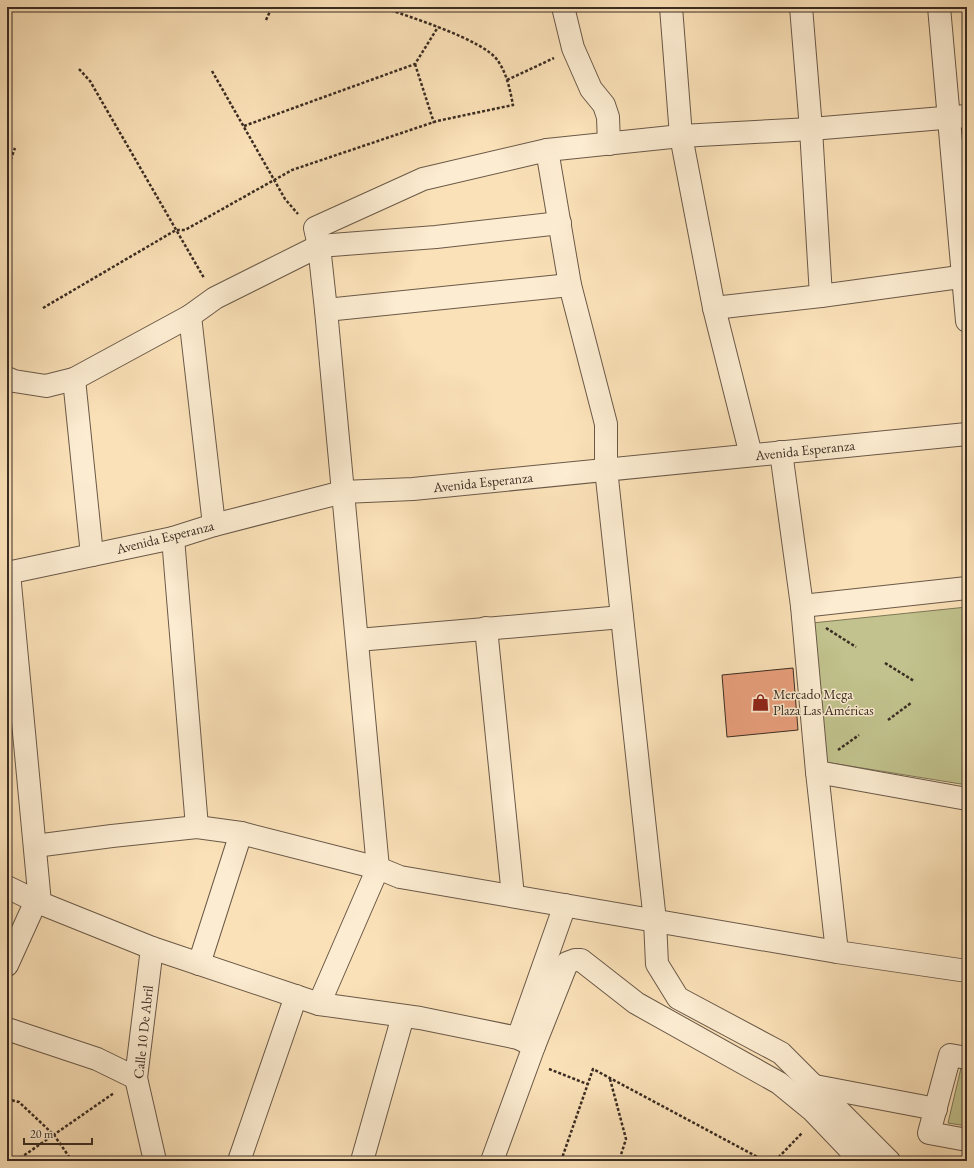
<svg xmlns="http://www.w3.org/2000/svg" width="974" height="1168" font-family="'EB Garamond',serif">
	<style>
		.park { fill: #c1c28d; stroke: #7e7758 }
		.building { fill: #e9a07c; stroke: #3a2c22 }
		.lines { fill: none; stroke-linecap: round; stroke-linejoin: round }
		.minor-casing { stroke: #6a5948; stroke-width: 24 }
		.path { stroke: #3a2c22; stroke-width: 2.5; stroke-dasharray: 3 2; stroke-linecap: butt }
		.minor { stroke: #fcecd1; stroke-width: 22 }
		.labels { text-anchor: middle; stroke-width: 3; stroke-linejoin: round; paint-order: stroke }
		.street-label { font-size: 14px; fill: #3a2c22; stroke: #fcecd1 }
		.poi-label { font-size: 14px; fill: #3a2c22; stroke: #fcecd1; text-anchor: start }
	</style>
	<rect width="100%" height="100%" fill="#fbe1b8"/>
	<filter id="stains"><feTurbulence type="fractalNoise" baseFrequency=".005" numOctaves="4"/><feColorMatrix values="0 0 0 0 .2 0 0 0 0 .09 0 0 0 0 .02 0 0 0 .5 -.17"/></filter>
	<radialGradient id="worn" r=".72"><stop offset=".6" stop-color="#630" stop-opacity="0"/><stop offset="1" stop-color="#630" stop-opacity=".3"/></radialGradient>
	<g class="park">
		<polygon points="967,607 967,785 825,762 812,623"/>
		<polygon points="961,1068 967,1070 967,1126 948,1123"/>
	</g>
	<polygon class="building" points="793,668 798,730 727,737 722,675"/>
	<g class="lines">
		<defs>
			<g id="minor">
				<polyline points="563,7 573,48 591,89 604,105 608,117 609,144"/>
				<polyline points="671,7 681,136 714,308 751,455"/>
				<polyline points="801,7 811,129 821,296"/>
				<polyline points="939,7 967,321"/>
				<polyline points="547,150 570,285 606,424 606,469 655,921 657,964 678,998 781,1053 889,1161"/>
				<polyline points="714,308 821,296 967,276"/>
				<polyline points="326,310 570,285"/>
				<polyline points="190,316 214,525"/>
				<polyline points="7,378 14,381 46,386 74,379 190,316 215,298 319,246 436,237 560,223"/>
				<polyline points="74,379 92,555"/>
				<polyline points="781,452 802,606 817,772 837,952"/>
				<polyline points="173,538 197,827"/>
				<polyline points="7,573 173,538 214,525 343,492 413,489 967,434"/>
				<polyline points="9,573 40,903"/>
				<polyline points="802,606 967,588"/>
				<polyline points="486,628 513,896"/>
				<polyline points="358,640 622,617"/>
				<polyline points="817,772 967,799"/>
				<polyline points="35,846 112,836 197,827 241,833 378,868 400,877 837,952 967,971"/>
				<polyline points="7,887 40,903 152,948 319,1004 420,1018 518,1038 534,1046"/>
				<polyline points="152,948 136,1078 155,1161"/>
				<polyline points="199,964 241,833"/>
				<polyline points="7,965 36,901"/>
				<polyline points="319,1004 378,868 326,310 319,246 315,228 423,179 547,150 681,136 811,129 967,116"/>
				<polyline points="7,1029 97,1059 136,1078"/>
				<polyline points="518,1038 565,905"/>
				<polyline points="967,1058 950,1055 929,1133 967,1140"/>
				<polyline points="815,1086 936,1109"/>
				<polyline points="239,1161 296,996"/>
				<polyline points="362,1161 403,1016"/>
				<polyline points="492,1161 534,1046 567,963 575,960 581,960 636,1003 779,1083 812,1110 861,1161"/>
			</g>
		</defs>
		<use href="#minor" class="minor-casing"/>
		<g class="path">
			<polyline points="266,20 272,7"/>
			<polyline points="415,64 434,123"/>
			<polyline points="79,69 90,81 204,278"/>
			<polyline points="212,71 285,199 298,214"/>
			<polyline points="507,80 554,58"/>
			<polyline points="244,126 415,64 438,27"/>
			<polyline points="7,169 15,148"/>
			<path d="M43,308l133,-78h9l107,-60 145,-49 76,-16c-3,-15 -6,-31 -15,-44 -13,-21 -91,-45 -117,-54"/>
			<polyline points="826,628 856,647"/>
			<polyline points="885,663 914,681"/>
			<polyline points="888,720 911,703"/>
			<polyline points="838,750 859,735"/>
			<polyline points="549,1069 587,1084"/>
			<polyline points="610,1079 626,1139 619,1161"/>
			<polyline points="7,1099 19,1102 54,1135 72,1161"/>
			<polyline points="16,1161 114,1093"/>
			<polyline points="561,1161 593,1069 765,1161"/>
			<polyline points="775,1161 802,1133"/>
		</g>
		<use href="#minor" class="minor"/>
	</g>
	<defs>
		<symbol id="shop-bare" viewBox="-9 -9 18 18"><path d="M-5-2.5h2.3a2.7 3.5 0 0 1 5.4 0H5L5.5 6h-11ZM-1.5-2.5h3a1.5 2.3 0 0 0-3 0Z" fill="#8f2418" stroke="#fcecd1" stroke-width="2.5" paint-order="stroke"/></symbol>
	</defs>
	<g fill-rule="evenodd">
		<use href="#shop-bare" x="748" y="690" width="25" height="25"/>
	</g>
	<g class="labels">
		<g class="street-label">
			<text transform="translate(805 450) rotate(-6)" y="5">Avenida Esperanza</text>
			<text transform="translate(483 482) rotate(-6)" y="5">Avenida Esperanza</text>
			<text transform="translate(165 537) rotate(-14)" y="5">Avenida Esperanza</text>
			<text transform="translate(143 1032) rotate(-84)" y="5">Calle 10 De Abril</text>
		</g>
		<g class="poi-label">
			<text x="773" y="699">Mercado Mega<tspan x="773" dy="16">Plaza Las Américas</tspan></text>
		</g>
	</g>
	<rect width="974" height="1168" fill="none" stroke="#fbe1b8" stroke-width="24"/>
	<rect x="8" y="8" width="958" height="1152" fill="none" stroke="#3a2c22" stroke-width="2"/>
	<rect x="12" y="12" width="950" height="1144" fill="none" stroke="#3a2c22"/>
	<path d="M24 1138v6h68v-6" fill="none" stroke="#3a2c22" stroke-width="2"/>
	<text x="30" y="1138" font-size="12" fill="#3a2c22" stroke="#fcecd1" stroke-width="3" paint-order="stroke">20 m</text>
	<rect width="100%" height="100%" filter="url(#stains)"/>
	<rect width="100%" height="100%" fill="url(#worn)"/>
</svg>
